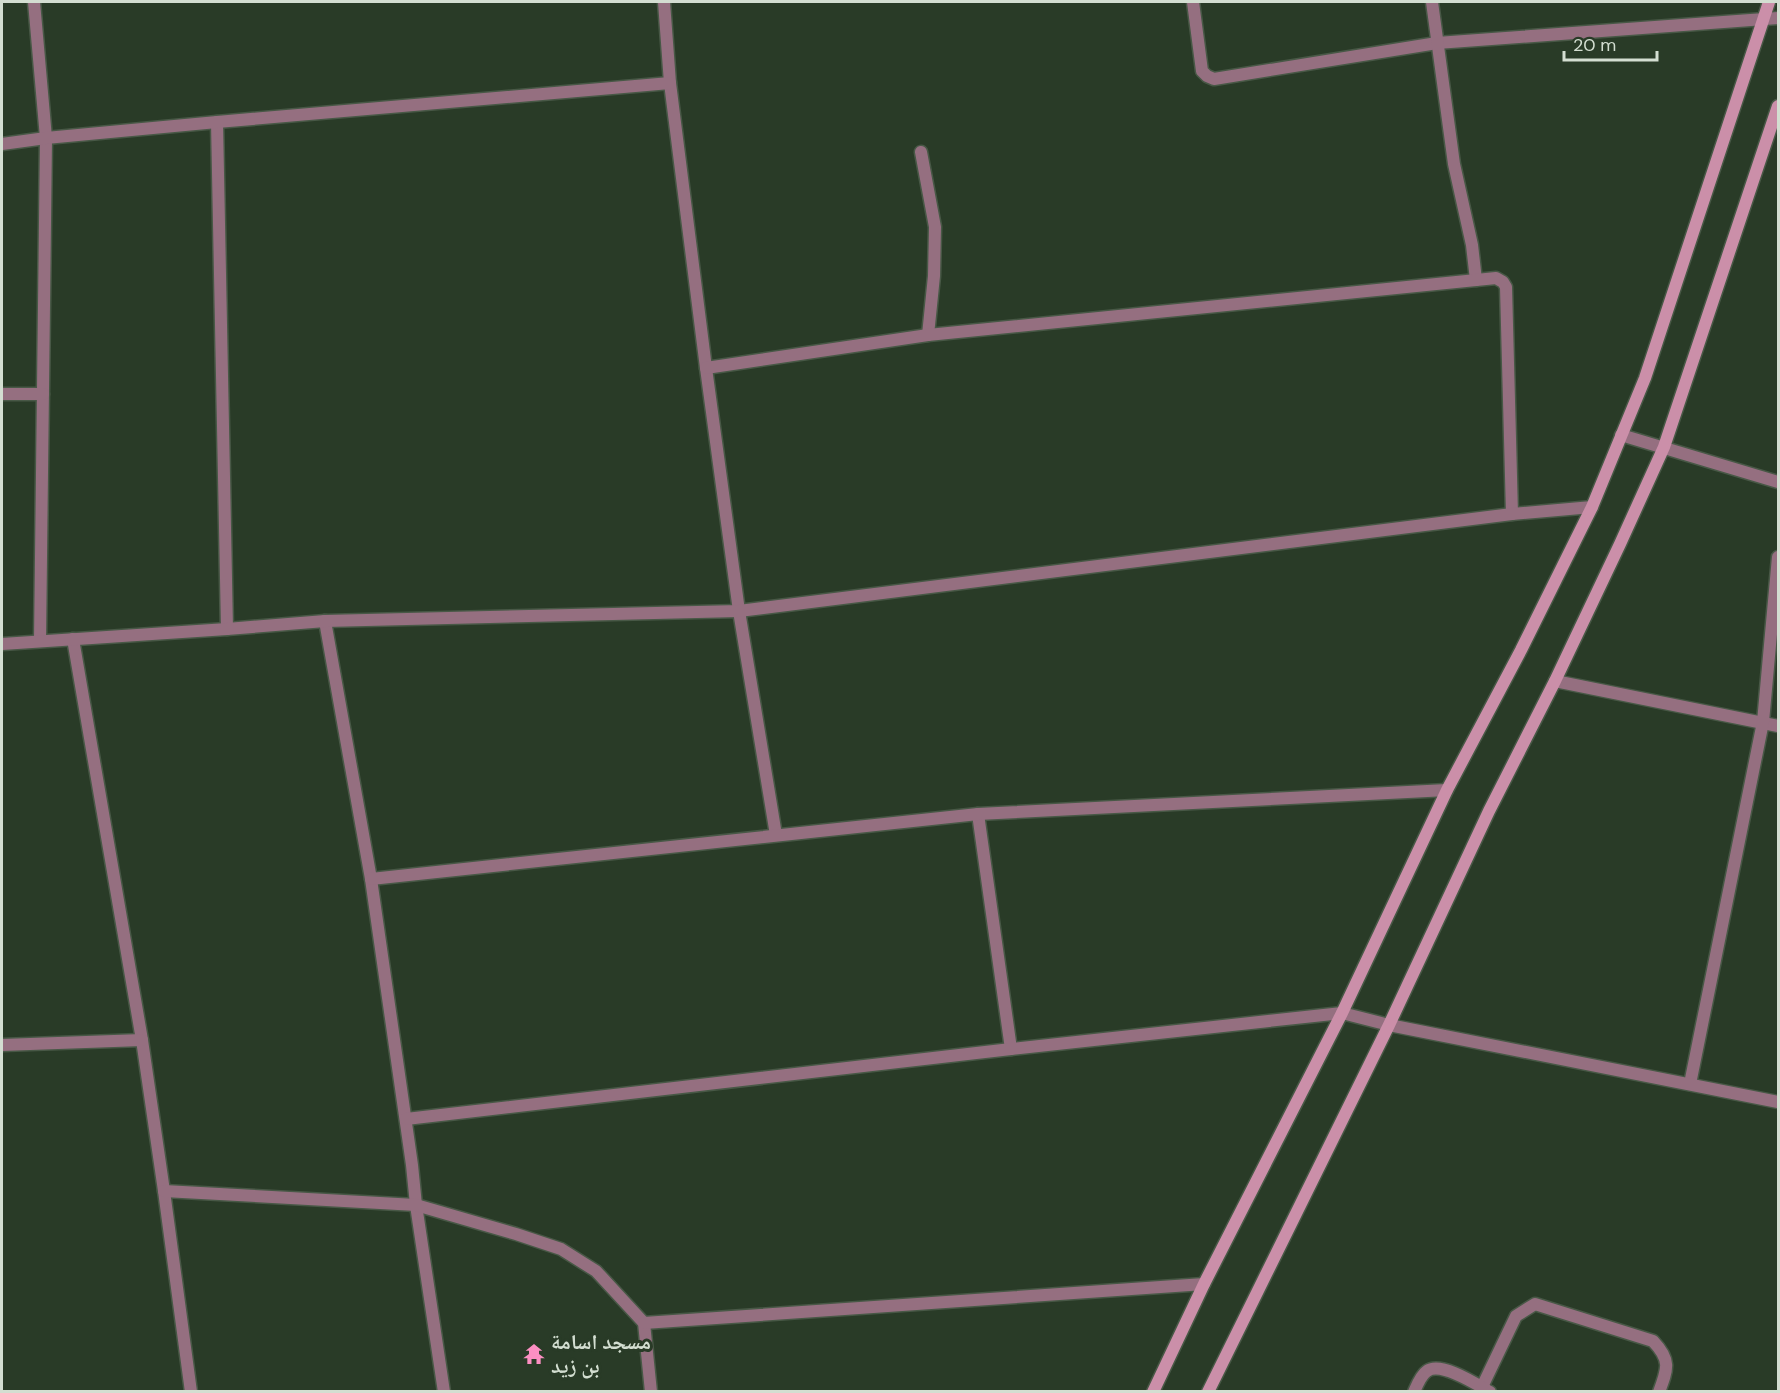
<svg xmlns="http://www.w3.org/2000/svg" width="1780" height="1393" font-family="'DM Sans','Noto Naskh Arabic',sans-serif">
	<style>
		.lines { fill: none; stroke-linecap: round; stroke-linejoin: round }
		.minor-casing { stroke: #485846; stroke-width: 15 }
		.secondary-casing { stroke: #485846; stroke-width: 15 }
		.minor { stroke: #956f80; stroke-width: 12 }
		.secondary { stroke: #cb8fa9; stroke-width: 12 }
		.labels { text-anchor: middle; stroke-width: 6; stroke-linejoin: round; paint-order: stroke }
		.poi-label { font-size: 21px; font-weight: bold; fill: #d3ded1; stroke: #293b27; text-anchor: start }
	</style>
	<rect width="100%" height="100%" fill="#293b27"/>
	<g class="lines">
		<defs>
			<g id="minor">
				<polyline points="34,2 46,138 40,641"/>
				<polyline points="664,2 670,83 706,368 739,611 776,835"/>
				<polyline points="1193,2 1202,71 1207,76 1214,79 1437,43 1778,18"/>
				<polyline points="1432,2 1454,164 1472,245 1476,280"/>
				<polyline points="217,122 227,629"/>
				<polyline points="2,144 46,138 217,122 670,83"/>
				<polyline points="921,152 935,227 934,276 928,335"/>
				<polyline points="706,368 928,335 1496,278 1503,282 1506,287 1512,514"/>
				<polyline points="2,394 43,394"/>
				<polyline points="1621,435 1778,482"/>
				<polyline points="325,621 371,879 412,1165 416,1205 444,1392"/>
				<polyline points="73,639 142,1040 164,1191 191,1392"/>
				<polyline points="2,644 227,629 325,621 739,611 1512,514 1592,507"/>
				<polyline points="1555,681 1778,726"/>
				<polyline points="978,814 1011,1049"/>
				<polyline points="371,879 978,814 1447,790"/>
				<polyline points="2,1045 142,1040"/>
				<polyline points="1690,1084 1763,722 1778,557"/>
				<polyline points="406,1119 1011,1049 1342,1013 1389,1025 1778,1102"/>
				<polyline points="164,1191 416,1205 516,1234 561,1249 596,1271 644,1323 651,1392"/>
				<polyline points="644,1323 1204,1284"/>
				<path d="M1482,1387l34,-71 19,-12 118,37c18,19 15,27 6,51"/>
				<path d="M1414,1392c3,-7 7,-17 13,-21 14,-10 49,13 63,21"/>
			</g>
			<g id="secondary">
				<polyline points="1153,1392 1204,1284 1342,1013 1447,790 1521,650 1592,507 1645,378 1769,2"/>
				<polyline points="1208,1392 1389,1025 1489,811 1555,681 1620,544 1664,447 1778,106"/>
			</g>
		</defs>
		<use href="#minor" class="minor-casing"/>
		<use href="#secondary" class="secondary-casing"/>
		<use href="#minor" class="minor"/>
		<use href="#secondary" class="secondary"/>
	</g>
	<defs>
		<symbol id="temple-bare" viewBox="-9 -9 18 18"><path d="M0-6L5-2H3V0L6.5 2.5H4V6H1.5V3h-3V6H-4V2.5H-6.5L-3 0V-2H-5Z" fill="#fc8fc2" stroke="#293b27" stroke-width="2.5" paint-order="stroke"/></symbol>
	</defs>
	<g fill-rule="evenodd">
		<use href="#temple-bare" x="519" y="1339" width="30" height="30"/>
	</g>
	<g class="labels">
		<g class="poi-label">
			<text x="551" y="1349">مسجد اسامة<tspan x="551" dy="24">بن زيد</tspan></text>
		</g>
	</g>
	<rect width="1780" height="1393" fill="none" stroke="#d3ded1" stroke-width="6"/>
	<path d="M1564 51v9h93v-9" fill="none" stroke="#d3ded1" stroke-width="3"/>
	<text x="1573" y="51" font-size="18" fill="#d3ded1" stroke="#293b27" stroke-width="4.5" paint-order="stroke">20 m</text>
</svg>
